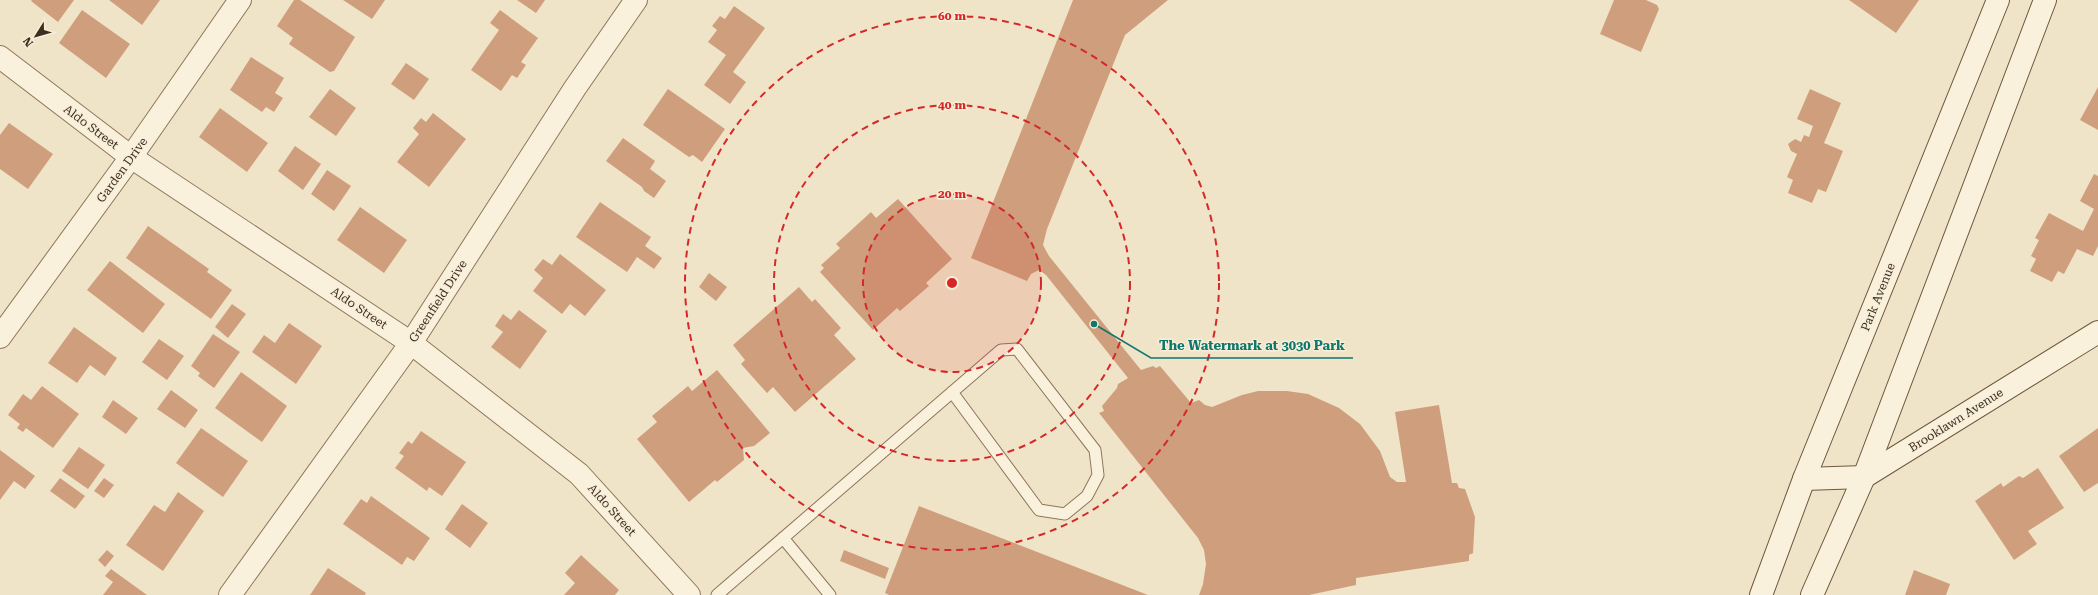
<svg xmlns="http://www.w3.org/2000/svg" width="2098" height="595" font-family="'Roboto Serif',serif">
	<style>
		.building { fill: #cf9f7d }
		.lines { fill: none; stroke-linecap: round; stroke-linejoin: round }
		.lane-casing { stroke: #8d765c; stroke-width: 13 }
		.street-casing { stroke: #8d765c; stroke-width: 24 }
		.secondary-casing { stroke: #6f573f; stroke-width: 24 }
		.lane { stroke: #faf1dc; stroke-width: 11 }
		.street { stroke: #faf1dc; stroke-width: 22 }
		.secondary { stroke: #faf1dc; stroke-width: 22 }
		.ring { fill: none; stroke: #d62828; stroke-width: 2; stroke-dasharray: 7 5 }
		.labels { text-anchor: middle; stroke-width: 3; stroke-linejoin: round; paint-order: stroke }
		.street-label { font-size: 12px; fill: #3d2e20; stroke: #f7eed8 }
		.centre { fill: #d62828; stroke: #f7eed8; stroke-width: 2 }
		.ring-label { font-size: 12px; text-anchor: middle; font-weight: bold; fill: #d62828; stroke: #f7eed8; stroke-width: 3; stroke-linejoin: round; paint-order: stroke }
		.leader { fill: none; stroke: #0f766e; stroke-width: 1.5 }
		.callout-dot { fill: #0f766e; stroke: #f7eed8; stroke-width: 1.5 }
		.callout-label { font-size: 13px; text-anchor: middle; font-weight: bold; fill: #0f766e; stroke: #f7eed8; stroke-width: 3; stroke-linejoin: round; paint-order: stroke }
	</style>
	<rect width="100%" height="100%" fill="#f0e4c8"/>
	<g class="building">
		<polygon points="32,0 74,0 58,22 31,1"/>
		<polygon points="109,0 160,0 142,25"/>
		<polygon points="294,0 300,0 355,37 334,71 330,72 289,44 293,38 277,26"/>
		<polygon points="343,0 385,0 372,19"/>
		<polygon points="517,0 545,0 536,13"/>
		<polygon points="1073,0 1168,0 1125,35 1047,229 1043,245 1049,256 1141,370 1153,366 1156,368 1160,366 1191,403 1199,400 1205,405 1212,407 1242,395 1258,391 1287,391 1308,394 1339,408 1360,424 1380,451 1390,477 1397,482 1406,482 1395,412 1439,405 1452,483 1457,483 1459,488 1465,489 1475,517 1473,553 1469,555 1469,561 1356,578 1356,585 1309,595 1199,595 1203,584 1206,564 1204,550 1198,538 1099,413 1104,411 1102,406 1117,388 1118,384 1128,378 1046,275 1039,270 1031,274 1027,281 971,258"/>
		<polygon points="1614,0 1646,0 1657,5 1659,9 1641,52 1600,34"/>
		<polygon points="1849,0 1919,0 1896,33"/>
		<polygon points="734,6 765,28 733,72 746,82 730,104 704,85 726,55 708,42 717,30 712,26 720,16 725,19"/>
		<polygon points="82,10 130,44 106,78 59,43"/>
		<polygon points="500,10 538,38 521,62 526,65 517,78 512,75 501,91 471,70 499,30 490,23"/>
		<polygon points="251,57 284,78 275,93 283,98 274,112 266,107 262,112 230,90"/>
		<polygon points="406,63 429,79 414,100 391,84"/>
		<polygon points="2098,87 2098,130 2080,120"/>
		<polygon points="330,89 356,108 336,136 309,117"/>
		<polygon points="668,89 725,129 702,162 693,155 689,157 643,125"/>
		<polygon points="1810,89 1841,103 1824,143 1843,151 1826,192 1818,189 1812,203 1788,193 1793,180 1787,177 1797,154 1791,151 1788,144 1795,139 1801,142 1804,135 1809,137 1813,126 1797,119"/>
		<polygon points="220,108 268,143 247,172 199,137"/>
		<polygon points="433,113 466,139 429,187 397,162 419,134 413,128 421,118 426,122"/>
		<polygon points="9,123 53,154 28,189 0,169 0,135"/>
		<polygon points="623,138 655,161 650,169 666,181 654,198 644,191 642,187 606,161"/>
		<polygon points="295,146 321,164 303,190 278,171"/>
		<polygon points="327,170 351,186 334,211 311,194"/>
		<polygon points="2094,174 2098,176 2098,246 2093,256 2077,249 2064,274 2058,271 2052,282 2030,271 2036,259 2031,256 2039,240 2035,238 2049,213 2083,231 2094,209 2080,201"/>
		<polygon points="898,199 952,259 926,283 929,286 900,311 897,308 873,330 820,272 824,268 821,265 840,248 836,244 871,212 876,218"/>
		<polygon points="600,202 651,237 645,246 662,258 654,269 637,257 627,272 576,237"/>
		<polygon points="360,207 407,240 384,273 337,240"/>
		<polygon points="148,226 209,269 207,272 232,290 211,319 126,258"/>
		<polygon points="560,254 606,290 585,316 570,304 562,314 533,291 543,278 534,270 543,259 552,265"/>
		<polygon points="110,261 165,304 143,333 87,290"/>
		<polygon points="709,273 727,287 716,301 699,287"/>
		<polygon points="799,287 812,302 815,299 841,328 834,335 856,359 795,412 773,387 767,393 741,364 745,360 733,345"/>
		<polygon points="232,304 246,314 228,338 215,327"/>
		<polygon points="519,310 547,331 520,369 491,347 503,332 495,326 503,314 511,320"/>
		<polygon points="289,323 322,346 296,384 252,352 264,335 275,343"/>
		<polygon points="74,327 117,358 105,376 90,365 77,383 48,363"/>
		<polygon points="213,334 240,352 214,388 198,376 200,373 191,366"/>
		<polygon points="159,339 184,356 167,380 142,362"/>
		<polygon points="717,370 770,433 754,446 743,448 744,460 717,482 715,480 689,502 637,439 657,422 652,416 688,386 692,391"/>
		<polygon points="241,372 287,406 262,442 215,408"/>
		<polygon points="42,386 79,414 53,448 26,428 23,432 17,428 20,424 8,415 23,394 31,400"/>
		<polygon points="171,390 198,410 185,428 157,409"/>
		<polygon points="113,400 138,418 126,434 102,417"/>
		<polygon points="201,428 248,461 223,497 176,463"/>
		<polygon points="2098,428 2098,483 2084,492 2059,456"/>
		<polygon points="421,431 466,462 442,496 429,487 427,491 395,468 404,456 399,453 408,441 412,444"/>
		<polygon points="79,447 105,465 88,489 62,471"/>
		<polygon points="0,450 35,476 25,489 14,481 0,500"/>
		<polygon points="2038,468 2064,508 2028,531 2037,544 2014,560 1975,501 2001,483 2003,487 2019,476 2023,478"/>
		<polygon points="60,478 85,496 75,509 50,491"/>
		<polygon points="104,478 114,485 104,498 94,491"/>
		<polygon points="178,492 204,511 163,571 126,545 154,505 165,512"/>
		<polygon points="371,496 430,538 414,561 407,557 402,565 343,524 361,499 367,503"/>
		<polygon points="462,504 488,523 470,548 445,529"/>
		<polygon points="919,506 1148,595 889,595 885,593"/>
		<polygon points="107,550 114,556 105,567 98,560"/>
		<polygon points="844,550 889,568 885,579 840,561"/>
		<polygon points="581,555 619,590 615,595 564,595 575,583 565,573"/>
		<polygon points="328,568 366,593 365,595 310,595"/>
		<polygon points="111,569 147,595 103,595 113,582 105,576"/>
		<polygon points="1914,570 1950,584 1946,595 1905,595"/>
	</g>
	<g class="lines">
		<defs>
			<g id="lane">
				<polyline points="783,538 830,595"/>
				<polyline points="717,595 1001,350 1017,349 1095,450 1098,475 1087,496 1065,514 1039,510 952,392"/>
			</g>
			<g id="street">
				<polyline points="0,57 131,157 411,343 579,474 689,595"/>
				<polyline points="0,337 131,157 240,0"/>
				<polyline points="230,595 411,343 575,88 636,0"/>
			</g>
			<g id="secondary">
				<polyline points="1804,479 1864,477 2098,332"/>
				<polyline points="1761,595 1804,479 1998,0"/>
				<polyline points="1812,595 1864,477 2045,0"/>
			</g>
		</defs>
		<use href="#lane" class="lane-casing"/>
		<use href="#street" class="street-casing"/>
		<use href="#secondary" class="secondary-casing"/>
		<use href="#lane" class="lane"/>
		<use href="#street" class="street"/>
		<use href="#secondary" class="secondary"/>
	</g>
	<circle cx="952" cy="283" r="89" fill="#d62828" fill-opacity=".12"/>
	<g class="ring">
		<circle cx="952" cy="283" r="89"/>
		<circle cx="952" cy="283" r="178"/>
		<circle cx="952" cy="283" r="267"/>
	</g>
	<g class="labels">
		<g class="street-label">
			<text transform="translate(91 127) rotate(37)" y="4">Aldo Street</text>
			<text transform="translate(122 170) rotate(-54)" y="4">Garden Drive</text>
			<text transform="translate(1878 297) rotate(-68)" y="4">Park Avenue</text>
			<text transform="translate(438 301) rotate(-57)" y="4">Greenfield Drive</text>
			<text transform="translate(359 308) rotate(34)" y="4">Aldo Street</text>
			<text transform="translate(1956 420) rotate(-32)" y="4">Brooklawn Avenue</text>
			<text transform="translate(612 510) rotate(48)" y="4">Aldo Street</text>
		</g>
	</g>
	<circle cx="952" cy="283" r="6" class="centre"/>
	<g class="ring-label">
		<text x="952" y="20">60 m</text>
		<text x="952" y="109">40 m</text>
		<text x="952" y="198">20 m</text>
	</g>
	<path class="leader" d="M1094 324L1151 358H1353"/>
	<circle class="callout-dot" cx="1094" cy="324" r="4"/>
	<g class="callout-label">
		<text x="1252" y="350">The Watermark at 3030 Park</text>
	</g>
	<g transform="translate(36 36) rotate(233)" stroke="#f7eed8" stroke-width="3" paint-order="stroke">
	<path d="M0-3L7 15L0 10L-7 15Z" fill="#3d2e20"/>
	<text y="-6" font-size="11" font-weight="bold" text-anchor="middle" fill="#3d2e20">N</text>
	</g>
</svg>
